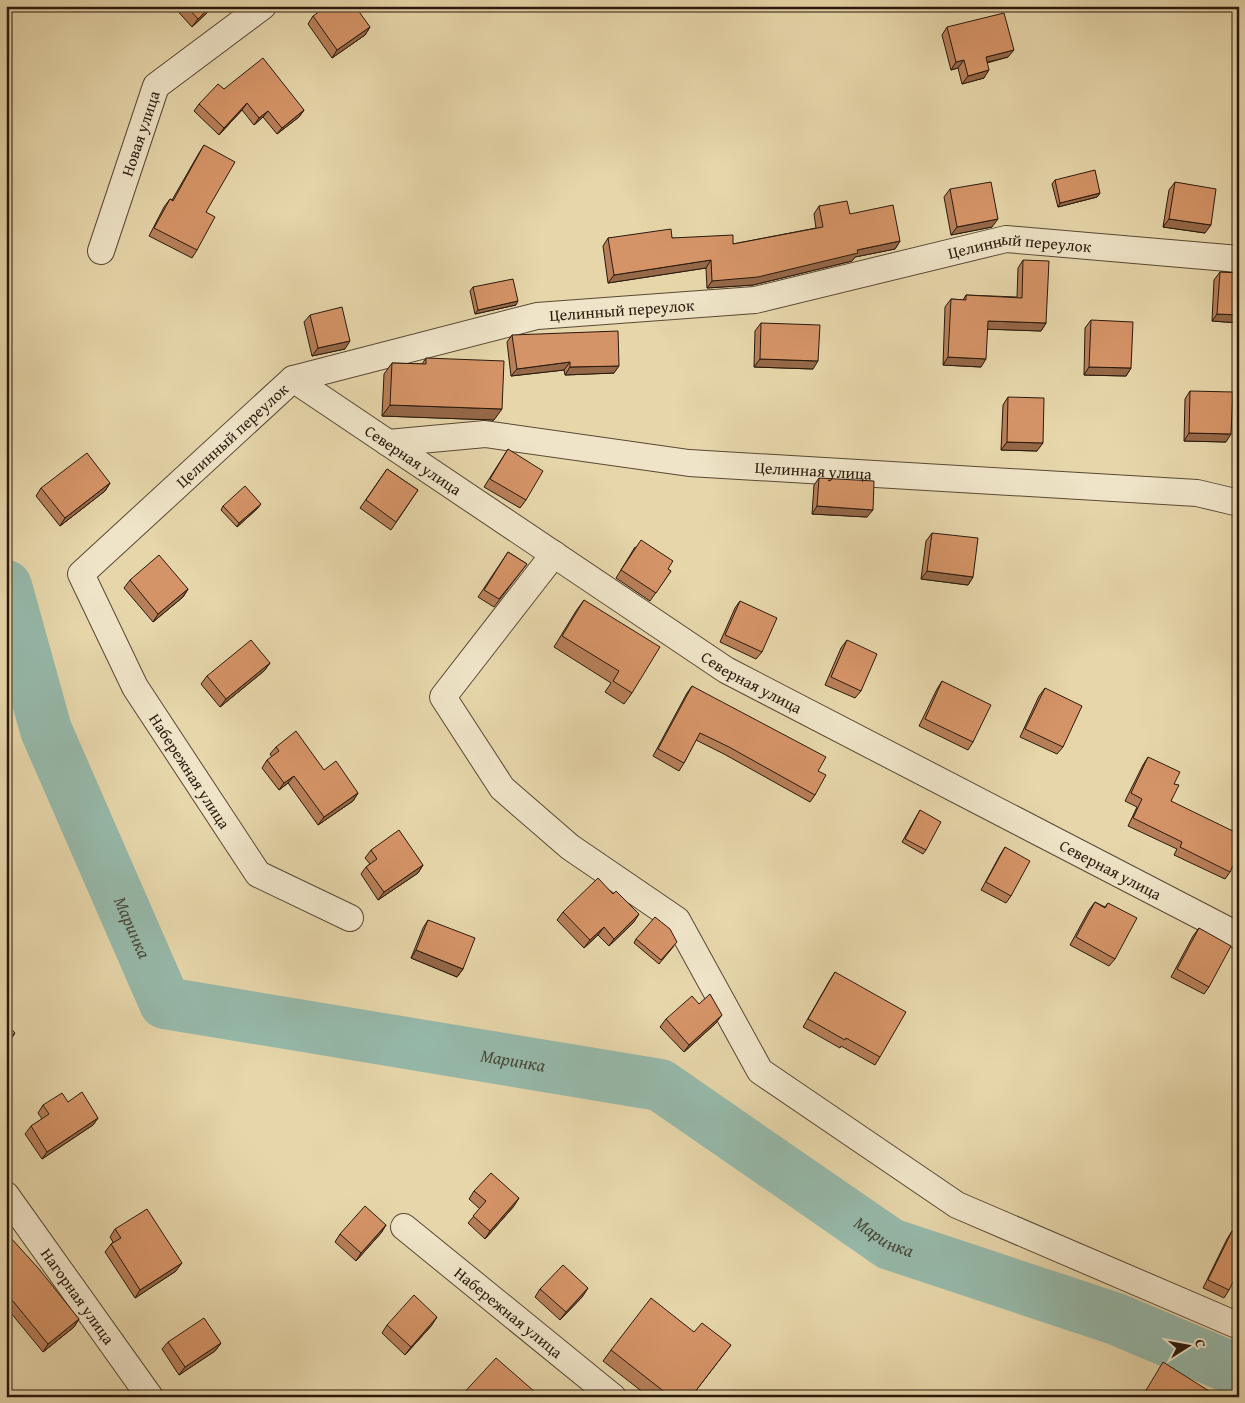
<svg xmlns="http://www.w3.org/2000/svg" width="1245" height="1403" font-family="'Gentium Book Plus',serif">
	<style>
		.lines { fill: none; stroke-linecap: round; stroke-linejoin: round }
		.river { stroke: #96b9aa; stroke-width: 52 }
		.minor-casing { stroke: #594834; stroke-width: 28 }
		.minor { stroke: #efe4c8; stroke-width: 26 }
		.wall { fill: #b77f59; stroke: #2a190d }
		.shaded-wall { fill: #956848; stroke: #2a190d }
		.building { fill: #d59467; stroke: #2a190d }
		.labels { text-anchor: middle; stroke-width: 5; stroke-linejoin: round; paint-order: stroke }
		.street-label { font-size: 16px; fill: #2a190d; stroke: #efe4c8 }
		.water-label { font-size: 18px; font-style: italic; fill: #4a493c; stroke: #efe4c8 }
	</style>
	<rect width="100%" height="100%" fill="#e6d6aa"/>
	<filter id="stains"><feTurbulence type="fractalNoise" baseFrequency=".004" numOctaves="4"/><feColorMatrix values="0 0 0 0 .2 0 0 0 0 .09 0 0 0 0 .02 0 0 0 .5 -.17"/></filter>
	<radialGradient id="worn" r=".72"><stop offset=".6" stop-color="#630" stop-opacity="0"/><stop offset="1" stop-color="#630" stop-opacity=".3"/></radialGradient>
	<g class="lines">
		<path class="river" id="s1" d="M6,586l40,144 119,273 495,82 230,159 226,75 123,52"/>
		<defs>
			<g id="minor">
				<path id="s2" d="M101,251l55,-165 107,-80"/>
				<path id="s3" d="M293,379l433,291 513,266"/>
				<path id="s4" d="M388,443l97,-9 204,29 508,30 42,10"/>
				<polyline points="554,554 443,697 502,788 570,847 677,920 760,1071 957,1205 1239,1326"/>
				<path id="s5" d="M350,918l-92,-44 -123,-187 -54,-113 212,-195 244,-63 218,-16 251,-61 233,20"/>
				<path id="s6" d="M6,1195l144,202"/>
				<path id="s7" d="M404,1227l209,170"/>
			</g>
		</defs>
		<use href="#minor" class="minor-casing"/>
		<use href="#minor" class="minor"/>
	</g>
	<g class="wall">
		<polygon points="173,6 214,6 192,27"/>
		<polygon points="313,16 370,27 365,35 332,58 308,24"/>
		<polygon points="947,27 1008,57 987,63 984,78 962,84 958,68 951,70 942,35"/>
		<polygon points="1239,77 1239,91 1237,91"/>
		<polygon points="224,89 304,110 299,117 277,134 263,117 254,125 242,110 219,135 194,111 199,104"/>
		<polygon points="204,145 206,212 197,250 192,258 149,236 164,207 170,199 172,200 199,153"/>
		<polygon points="1055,180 1100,193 1097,197 1058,207 1052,184"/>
		<polygon points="1175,182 1205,233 1163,227 1169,190"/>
		<polygon points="950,189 992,227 951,235 944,197"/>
		<polygon points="819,206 850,214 900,241 895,249 855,257 852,261 753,285 707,288 706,268 608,283 603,246 608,238 672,238 733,244 816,228 814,214"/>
		<polygon points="1023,260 1046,323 1041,331 987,329 981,367 943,365 945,307 951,299 963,300 966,295 1017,297 1018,268"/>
		<polygon points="1220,272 1239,273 1239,323 1212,321 1214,280"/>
		<polygon points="473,287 516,305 475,314 470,291"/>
		<polygon points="310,315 345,349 312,356 304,322"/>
		<polygon points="1091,320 1131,368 1126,376 1084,375 1085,328"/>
		<polygon points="761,323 813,369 754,367 755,331"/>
		<polygon points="512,335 614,373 565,375 564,370 511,376 507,342"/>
		<polygon points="426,358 494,420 382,416 384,374 392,363 422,364"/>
		<polygon points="1190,391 1226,442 1184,441 1185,399"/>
		<polygon points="1008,397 1037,451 1001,450 1003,405"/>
		<polygon points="508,449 526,500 520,508 484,487"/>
		<polygon points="387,469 418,490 391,530 360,508"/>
		<polygon points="819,478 867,517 812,514 814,485"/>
		<polygon points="110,483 105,491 60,526 36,496 41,488"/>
		<polygon points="223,506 258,508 237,527 221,510"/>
		<polygon points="932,533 973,577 968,585 921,579 926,541"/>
		<polygon points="635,547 671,571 650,601 616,578"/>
		<polygon points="508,552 527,564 494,607 478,597"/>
		<polygon points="130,580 188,589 183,597 153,622 124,588"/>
		<polygon points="584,600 632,693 624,704 605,692 611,683 554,647 576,611"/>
		<polygon points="740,601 762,652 756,659 720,642 735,608"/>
		<polygon points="847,640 861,691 855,698 825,685 841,648"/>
		<polygon points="270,663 264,671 220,707 201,684 207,676"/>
		<polygon points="942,681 973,742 968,750 919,726 937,689"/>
		<polygon points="692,686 818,771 815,795 810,802 724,754 696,740 684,763 679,771 653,756 687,693"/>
		<polygon points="1045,688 1063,747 1057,754 1020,737 1039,696"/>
		<polygon points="276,747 358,793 353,801 318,825 288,783 279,790 262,768 267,760 272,757 270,754"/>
		<polygon points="1148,757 1174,784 1171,801 1230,872 1225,879 1174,855 1177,849 1128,826 1137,807 1125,801 1143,765"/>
		<polygon points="920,810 926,850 923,854 902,842"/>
		<polygon points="1005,847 1011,896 1006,903 981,890 1000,855"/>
		<polygon points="371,850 423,865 418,873 378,900 361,874 366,867 370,864 365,858"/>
		<polygon points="1095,902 1105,907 1108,903 1115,959 1109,966 1070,945 1089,910"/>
		<polygon points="563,912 634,922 609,946 598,935 584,948 557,920"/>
		<polygon points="428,920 463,969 457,977 411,958 423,928"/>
		<polygon points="1199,928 1209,987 1204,994 1171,977 1193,936"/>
		<polygon points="636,939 674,946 659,964 634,943"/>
		<polygon points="835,972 880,1057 875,1065 841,1046 840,1048 803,1027 830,980"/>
		<polygon points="666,1019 716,1023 684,1052 660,1027"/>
		<polygon points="68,1102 98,1118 93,1125 42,1159 25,1134 31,1126 42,1119 38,1113 43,1105"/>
		<polygon points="474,1191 514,1206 485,1239 468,1223 480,1209 469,1199"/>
		<polygon points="386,1225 381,1233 356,1261 335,1242 340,1234"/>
		<polygon points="115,1229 176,1271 135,1298 105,1252 111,1244 113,1242 110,1237"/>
		<polygon points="1232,1231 1229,1290 1224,1298 1203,1288 1227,1239"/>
		<polygon points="6,1240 79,1319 74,1327 43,1352 6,1307"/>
		<polygon points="540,1289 583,1296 560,1320 535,1297"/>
		<polygon points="387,1325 432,1325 405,1355 382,1333"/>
		<polygon points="694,1332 731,1345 691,1397 649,1397 603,1361 611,1350"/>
		<polygon points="168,1342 221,1343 215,1351 179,1375 162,1349"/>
	</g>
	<g class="shaded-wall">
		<polygon points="211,6 214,6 192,27 198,19"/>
		<polygon points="370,27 365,35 332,58 337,50"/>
		<polygon points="1014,50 1008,57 980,64 986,57"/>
		<polygon points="964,60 958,68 951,70 956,62"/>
		<polygon points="989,70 984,78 962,84 968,76"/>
		<polygon points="247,103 242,110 219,135 224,128"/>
		<polygon points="304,110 299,117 277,134 282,128"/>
		<polygon points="268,111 263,117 254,125 259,118"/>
		<polygon points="1100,193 1097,197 1058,207 1060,203"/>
		<polygon points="998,219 992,227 951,235 957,227"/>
		<polygon points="1169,219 1211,225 1205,233 1163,227"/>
		<polygon points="900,241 895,249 855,257 852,261 753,285 707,288 712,281"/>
		<polygon points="711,260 706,268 608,283 614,275"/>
		<polygon points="518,301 516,305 475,314 478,310"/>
		<polygon points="1217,314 1239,315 1239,323 1212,321"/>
		<polygon points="988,321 1046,323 1041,331 982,329"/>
		<polygon points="350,341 345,349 312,356 318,348"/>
		<polygon points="948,357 986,359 981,367 943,365"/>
		<polygon points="760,359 818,361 813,369 754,367"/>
		<polygon points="570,362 564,370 511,376 517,369"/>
		<polygon points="619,366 614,373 565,375 570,367"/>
		<polygon points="1089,367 1131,368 1126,376 1084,375"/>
		<polygon points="390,405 502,409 494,420 382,416"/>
		<polygon points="1189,433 1231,434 1226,442 1184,441"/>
		<polygon points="1007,442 1043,443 1037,451 1001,450"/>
		<polygon points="110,483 105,491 60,526 65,518"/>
		<polygon points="261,504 258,508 237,527 239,523"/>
		<polygon points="817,506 873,510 867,517 812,514"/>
		<polygon points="927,571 973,577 968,585 921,579"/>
		<polygon points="188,589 183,597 153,622 158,614"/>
		<polygon points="270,663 264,671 220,707 226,699"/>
		<polygon points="294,776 288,783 279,790 284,783"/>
		<polygon points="358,793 353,801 318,825 324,817"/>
		<polygon points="423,865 418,873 378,900 384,892"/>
		<polygon points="639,914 634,922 609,946 614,939"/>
		<polygon points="604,927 598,935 584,948 590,940"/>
		<polygon points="416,950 463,969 457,977 411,958"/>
		<polygon points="722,1015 716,1023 684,1052 689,1045"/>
		<polygon points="15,1033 10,1041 6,1044 6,1040"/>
		<polygon points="98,1118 93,1125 42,1159 47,1152"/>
		<polygon points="519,1198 514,1206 485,1239 490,1231"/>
		<polygon points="386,1225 381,1233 356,1261 361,1253"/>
		<polygon points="182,1263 176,1271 135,1298 140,1290"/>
		<polygon points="588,1288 583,1296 560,1320 566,1312"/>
		<polygon points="437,1317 432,1325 405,1355 411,1347"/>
		<polygon points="79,1319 74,1327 43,1352 48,1344"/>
		<polygon points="221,1343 215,1351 179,1375 185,1367"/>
	</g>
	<g class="building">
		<polygon points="186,6 211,6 198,19"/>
		<polygon points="327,6 355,6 370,27 337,50 313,16"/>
		<polygon points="1004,13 1014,50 986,57 989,70 968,76 964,60 956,62 947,27"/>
		<polygon points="263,58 304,110 282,128 268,111 259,118 247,103 224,128 199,104 218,84 224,89"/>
		<polygon points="204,145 235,162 206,212 215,217 197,250 154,228 170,199 173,201"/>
		<polygon points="1095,170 1100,193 1060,203 1055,180"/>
		<polygon points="991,182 998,219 957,227 950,189"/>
		<polygon points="1175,182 1216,189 1211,225 1169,219"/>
		<polygon points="847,201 850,214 893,205 900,241 857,250 858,253 758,277 712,281 711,260 614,275 608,238 671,229 672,238 733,235 733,244 823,227 819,206"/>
		<polygon points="1023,260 1049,261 1046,323 988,321 986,359 948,357 951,299 966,300 966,295 1022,298"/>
		<polygon points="1220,272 1239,273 1239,315 1217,314"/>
		<polygon points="513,279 518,301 478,310 473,287"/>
		<polygon points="342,307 350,341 318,348 310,315"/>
		<polygon points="1091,320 1133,322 1131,368 1089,367"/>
		<polygon points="761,323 820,325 818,361 760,359"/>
		<polygon points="618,331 619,366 570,367 570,362 517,369 512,335"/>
		<polygon points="426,358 504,361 502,409 390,405 392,363 426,364"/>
		<polygon points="1190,391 1233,392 1231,434 1189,433"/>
		<polygon points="1008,397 1044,398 1043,443 1007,442"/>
		<polygon points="508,449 543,471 526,500 490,479"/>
		<polygon points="87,453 110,483 65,518 41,488"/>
		<polygon points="387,469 418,490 396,522 366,500"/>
		<polygon points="819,478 874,481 873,510 817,506"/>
		<polygon points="245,486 261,504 239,523 223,506"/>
		<polygon points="932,533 978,538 973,577 927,571"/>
		<polygon points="641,540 673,561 668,569 671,571 656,593 621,570"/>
		<polygon points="508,552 527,564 499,599 484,590"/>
		<polygon points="159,555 188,589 158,614 130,580"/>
		<polygon points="584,600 660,647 632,693 613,681 619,671 562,636"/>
		<polygon points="740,601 777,618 762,652 725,635"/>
		<polygon points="251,640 270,663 226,699 207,676"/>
		<polygon points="847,640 877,654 861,691 831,677"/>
		<polygon points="942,681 991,705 973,742 925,719"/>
		<polygon points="692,686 826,757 818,771 826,775 815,795 729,747 700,733 684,763 658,749"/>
		<polygon points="1045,688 1082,706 1063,747 1025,729"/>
		<polygon points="296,731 324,770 336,761 358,793 324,817 294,776 284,783 267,760 279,751 276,747"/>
		<polygon points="1148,757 1180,772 1174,784 1179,785 1171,801 1239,834 1239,854 1230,872 1180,847 1182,842 1133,818 1142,799 1131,793"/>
		<polygon points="920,810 941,822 926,850 905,839"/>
		<polygon points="399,830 423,865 384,892 366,867 377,859 371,850"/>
		<polygon points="1005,847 1030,861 1011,896 986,882"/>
		<polygon points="598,878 613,894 616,891 639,914 614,939 604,927 590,940 563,912"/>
		<polygon points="1095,902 1105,908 1108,903 1137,918 1115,959 1076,937"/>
		<polygon points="655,917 670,929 677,942 661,960 636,939"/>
		<polygon points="428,920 475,938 463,969 416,950"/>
		<polygon points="1199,928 1231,946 1209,987 1177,969"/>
		<polygon points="835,972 906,1012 880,1057 846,1038 845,1040 808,1019"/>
		<polygon points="710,994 722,1015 689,1045 666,1019 692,996 699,1004"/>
		<polygon points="6,1023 15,1033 6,1040"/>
		<polygon points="82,1092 98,1118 47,1152 31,1126 49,1114 43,1105 62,1093 68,1102"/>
		<polygon points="491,1173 519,1198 490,1231 473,1216 486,1201 474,1191"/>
		<polygon points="365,1206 386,1225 361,1253 340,1234"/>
		<polygon points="147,1209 182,1263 140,1290 111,1244 121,1238 115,1229"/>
		<polygon points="1232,1231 1239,1234 1239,1270 1229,1290 1208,1280"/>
		<polygon points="10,1237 39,1269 79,1319 48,1344 8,1295 6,1296 6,1240"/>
		<polygon points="563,1265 588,1288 566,1312 540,1289"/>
		<polygon points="414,1295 437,1317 411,1347 387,1325"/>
		<polygon points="651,1298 694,1332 702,1323 731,1345 691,1397 671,1397 611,1350"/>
		<polygon points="204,1318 221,1343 185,1367 168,1342"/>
		<polygon points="496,1358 535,1392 531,1397 461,1396"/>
		<polygon points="1163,1362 1209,1391 1206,1397 1142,1397"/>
	</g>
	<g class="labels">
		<g class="street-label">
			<text dy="6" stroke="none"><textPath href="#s2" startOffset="124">Новая улица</textPath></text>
			<text dy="6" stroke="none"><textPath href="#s5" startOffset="1481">Целинный переулок</textPath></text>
			<text dy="6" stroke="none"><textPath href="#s5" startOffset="1076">Целинный переулок</textPath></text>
			<text dy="6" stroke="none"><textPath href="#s5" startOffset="656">Целинный переулок</textPath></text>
			<text dy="6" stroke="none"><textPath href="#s3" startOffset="145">Северная улица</textPath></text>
			<text dy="6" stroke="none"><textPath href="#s4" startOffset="428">Целинная улица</textPath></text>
			<text dy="6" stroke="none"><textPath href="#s3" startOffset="550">Северная улица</textPath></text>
			<text transform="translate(190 771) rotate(57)" y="6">Набережная улица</text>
			<text dy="6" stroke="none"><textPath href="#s3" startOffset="955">Северная улица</textPath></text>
			<text dy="6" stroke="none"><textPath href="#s6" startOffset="124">Нагорная улица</textPath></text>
			<text dy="6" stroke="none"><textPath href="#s7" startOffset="135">Набережная улица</textPath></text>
		</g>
		<g class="water-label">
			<text dy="6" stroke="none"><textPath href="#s1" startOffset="365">Маринка</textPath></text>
			<text dy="6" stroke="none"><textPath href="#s1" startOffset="800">Маринка</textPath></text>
			<text dy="6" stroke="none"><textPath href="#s1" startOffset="1220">Маринка</textPath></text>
		</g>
	</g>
	<rect width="1245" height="1403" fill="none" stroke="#e6d6aa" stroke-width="25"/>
	<rect x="8" y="8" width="1230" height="1388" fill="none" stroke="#2a190d" stroke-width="2.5"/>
	<rect x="12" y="12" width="1220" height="1378" fill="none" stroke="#2a190d"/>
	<g transform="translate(1188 1346) rotate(79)" stroke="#efe4c8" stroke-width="4" paint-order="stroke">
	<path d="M0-4L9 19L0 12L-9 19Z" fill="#2a190d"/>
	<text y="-8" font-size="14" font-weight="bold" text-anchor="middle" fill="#2a190d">С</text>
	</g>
	<rect width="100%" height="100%" filter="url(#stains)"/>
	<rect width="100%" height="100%" fill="url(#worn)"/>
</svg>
